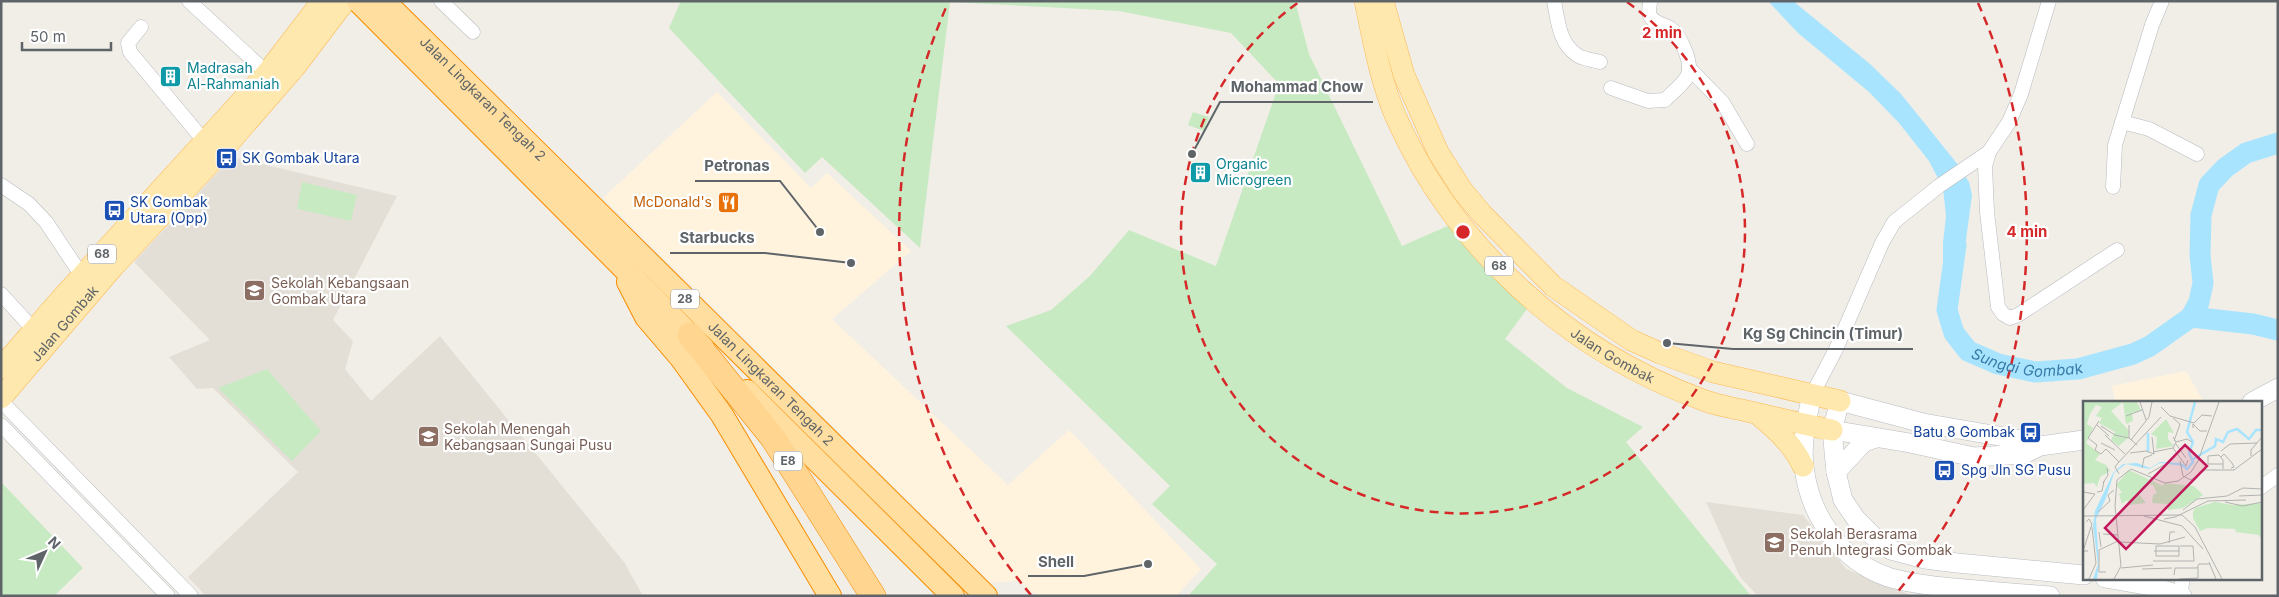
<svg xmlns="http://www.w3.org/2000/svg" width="2279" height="597" font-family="Inter,sans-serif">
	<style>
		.commercial { fill: #fff3de }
		.education { fill: #e3dfd7 }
		.green { fill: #c7eac2 }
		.water { fill: #a9e4ff }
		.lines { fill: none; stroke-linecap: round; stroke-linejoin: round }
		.river { stroke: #a9e4ff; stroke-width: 21 }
		.minor-casing { stroke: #b7babe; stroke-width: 15 }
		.secondary-casing { stroke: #b8bcc1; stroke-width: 20 }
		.primary-casing { stroke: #fcb955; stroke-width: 22 }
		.trunk-casing { stroke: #f88d00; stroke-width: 24 }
		.motorway-casing { stroke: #f88d00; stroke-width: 26 }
		.minor { stroke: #fff; stroke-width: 14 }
		.secondary { stroke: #fff; stroke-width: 19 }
		.primary { stroke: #ffe8ae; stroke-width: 21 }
		.trunk { stroke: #ffde9f; stroke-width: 22 }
		.motorway { stroke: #ffd590; stroke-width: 25 }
		.ring { fill: none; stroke: #d62828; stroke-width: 2.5; stroke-dasharray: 9 6 }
		.labels { text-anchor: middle; stroke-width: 4.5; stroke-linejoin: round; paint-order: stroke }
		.shield { fill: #fff; stroke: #8e9295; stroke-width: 1 }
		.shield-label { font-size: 12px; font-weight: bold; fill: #5e6468 }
		.culture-label { font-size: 14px; fill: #0d838f; stroke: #fff; text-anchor: start }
		.street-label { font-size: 14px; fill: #5e6468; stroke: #fff }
		.transit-label { font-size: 14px; fill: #164399; stroke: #fff; text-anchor: start }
		.food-label { font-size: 14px; fill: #c56008; stroke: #fff; text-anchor: end }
		.education-label { font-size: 14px; fill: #785e54; stroke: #fff; text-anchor: start }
		.water-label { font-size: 15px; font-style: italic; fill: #377ba7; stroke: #fff }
		.inset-river { fill: none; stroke: #a9e4ff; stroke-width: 2.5 }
		.inset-road { fill: none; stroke: #b2b3b0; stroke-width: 1 }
		.view { fill: #c2185b; fill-opacity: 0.15; stroke: #c2185b; stroke-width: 2.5 }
		.inset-edge { fill: none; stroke: #5e6468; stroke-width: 2.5 }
		.centre { fill: #d62828; stroke: #fff; stroke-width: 2.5 }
		.ring-label { font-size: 15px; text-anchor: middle; font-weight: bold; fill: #d62828; stroke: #fff; stroke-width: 4.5; stroke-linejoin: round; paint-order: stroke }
		.leader { fill: none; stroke: #5e6468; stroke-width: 2 }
		.callout-dot { fill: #5e6468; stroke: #fff; stroke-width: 2 }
		.callout-label { font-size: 15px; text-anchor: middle; font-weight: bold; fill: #5e6468; stroke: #fff; stroke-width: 4.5; stroke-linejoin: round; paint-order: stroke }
	</style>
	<rect width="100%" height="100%" fill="#f1eee7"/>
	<g class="commercial">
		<polygon points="717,92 811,188 827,173 911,251 832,319 1008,485 1069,430 1201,569 1176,596 1037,596 1018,581 991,583 603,198"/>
		<polygon points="2186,371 2204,402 2115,402 2112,386"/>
	</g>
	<g class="education">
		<polygon points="232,157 397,196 333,320 353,341 345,369 371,401 440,336 624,562 643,596 206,596 188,577 298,472 213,388 197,389 169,357 210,340 134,262"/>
		<polygon points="1706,502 1803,515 1846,569 1913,596 1758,596 1740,577"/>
	</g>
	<g class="green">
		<polygon points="681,1 1295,1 1309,54 1402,246 1452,224 1529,306 1505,339 1567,388 1643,427 1626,442 1751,596 1188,596 1217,564 1152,504 1170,486 1006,326 1051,310 1090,276 1129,230 1216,266 1279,84 1231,33 1119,11 950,2 920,248 822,157 805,173 669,28"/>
		<polygon points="1193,112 1209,117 1204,131 1188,125"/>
		<polygon points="302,182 357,195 351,221 297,209"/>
		<polygon points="267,369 321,431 292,461 218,388"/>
		<polygon points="1,482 83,568 54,596 1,596"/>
	</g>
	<polygon class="water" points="1768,1 1793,1 1870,64 1901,94 1959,166 1969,182 1972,195 1962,270 1943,273 1943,243 1946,216 1943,188 1929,161 1899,123 1869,92 1798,33"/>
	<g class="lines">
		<g class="river">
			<path id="s1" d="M1956,245l-9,65 7,23 14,18 30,13 37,8 43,-3 55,-15 17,-8 41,-29 8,-15 4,-19 -3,-28 1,-40 8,-30 16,-17 21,-15 32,-10"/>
			<polyline points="2191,317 2253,324 2278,330"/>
		</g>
		<defs>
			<g id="minor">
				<polyline points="189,1 267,73"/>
				<polyline points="441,1 473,32"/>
				<path d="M1554,1c4,20 5,42 23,54 5,4 16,5 23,7"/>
				<polyline points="2049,1 2021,94 2009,122 1989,152 1985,166 1987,212 1998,307 2003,314 2010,318 2018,315 2117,250"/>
				<polyline points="141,27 128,43 130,52 205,142"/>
				<polyline points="1689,68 1723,103 1747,144"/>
				<path d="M1611,88l37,13 17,-1c7,-7 17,-15 22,-23 7,-12 -6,-41 -17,-49 -7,-4 -15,-4 -20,-12 -2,-4 0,-10 0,-15"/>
				<polyline points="2122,122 2149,129 2197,154"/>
				<polyline points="1,185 29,204 46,222 82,276"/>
				<polyline points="2113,187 2115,145 2152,25 2162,1"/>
				<polyline points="1,294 34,330"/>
				<polyline points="1812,395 1836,349 1882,243 1894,222 1939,186 1989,152"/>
				<polyline points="1,401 191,596"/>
				<polyline points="1,425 168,596"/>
				<polyline points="2260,488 2278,475"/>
				<polyline points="2180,595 2183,578"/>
			</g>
			<g id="secondary">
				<path d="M1812,395c-5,22 -11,48 -8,71 5,49 37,95 84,111 19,6 37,8 56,10 36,4 71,6 106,9"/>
				<polyline points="2252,402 2278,388"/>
				<polyline points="1832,430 1910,443 1974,457 2024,454 2040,446 2084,440"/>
				<polyline points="2040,446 2022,440 1923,423 1840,401 1832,430 1836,472 1843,500 1856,519 1873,536 1891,550 1925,559 1957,563 2084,575"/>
				<polyline points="1836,472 1864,442 1876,438"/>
				<polyline points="2105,578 2151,586 2182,596"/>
			</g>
			<g id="primary">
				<path id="s2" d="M1365,1c8,38 15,78 30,114 58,132 173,236 308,285 15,6 32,8 48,12 27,6 54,13 81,18"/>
				<polyline points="1383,1 1404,75 1438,152 1462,190 1482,214 1553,286 1631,340 1660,353 1713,372 1840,401"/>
				<polyline points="1,368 60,300 267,73 322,1"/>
				<path id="s3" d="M1,398l113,-132 114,-122 67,-77 50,-66"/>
				<path d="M1760,416c18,15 33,29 43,50"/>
			</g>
			<g id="trunk">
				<polyline points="358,1 703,348"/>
				<path id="s4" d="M384,1l602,595"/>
				<polyline points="628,282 646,317 681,358 722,415 830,596"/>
				<polyline points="747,391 953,596"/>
			</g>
			<polyline id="motorway" points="690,335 773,438 873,596"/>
		</defs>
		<use href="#minor" class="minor-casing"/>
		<use href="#secondary" class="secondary-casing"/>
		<use href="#primary" class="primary-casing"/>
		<use href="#trunk" class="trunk-casing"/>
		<use href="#motorway" class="motorway-casing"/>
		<use href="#minor" class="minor"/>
		<use href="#secondary" class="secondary"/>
		<use href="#primary" class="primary"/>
		<use href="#trunk" class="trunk"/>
		<use href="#motorway" class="motorway"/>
	</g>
	<g class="ring">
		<path d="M1627 2A282 282 0 1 1 1299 2"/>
		<path d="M1031 595A564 564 0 0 1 948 3M1978 3A564 564 0 0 1 1895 595"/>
	</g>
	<defs>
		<symbol id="building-square" viewBox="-11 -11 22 22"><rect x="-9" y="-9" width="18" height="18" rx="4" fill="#0f9aa8" stroke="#fff"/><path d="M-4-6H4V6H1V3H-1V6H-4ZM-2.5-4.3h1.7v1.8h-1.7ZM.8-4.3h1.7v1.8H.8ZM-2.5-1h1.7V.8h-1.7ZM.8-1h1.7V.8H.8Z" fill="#fff"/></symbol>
		<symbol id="bus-square" viewBox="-11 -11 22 22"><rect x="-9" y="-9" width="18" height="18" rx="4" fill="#1a4fb4" stroke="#fff"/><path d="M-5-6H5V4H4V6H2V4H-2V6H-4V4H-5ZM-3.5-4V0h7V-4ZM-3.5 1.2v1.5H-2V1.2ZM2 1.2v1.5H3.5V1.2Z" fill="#fff"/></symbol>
		<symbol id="restaurant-square" viewBox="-11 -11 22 22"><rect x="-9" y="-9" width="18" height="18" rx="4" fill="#e8710a" stroke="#fff"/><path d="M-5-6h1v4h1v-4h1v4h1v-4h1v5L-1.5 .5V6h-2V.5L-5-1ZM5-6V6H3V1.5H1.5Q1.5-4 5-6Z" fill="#fff"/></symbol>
		<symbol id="school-square" viewBox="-11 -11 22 22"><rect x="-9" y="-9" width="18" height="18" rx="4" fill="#8d6e63" stroke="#fff"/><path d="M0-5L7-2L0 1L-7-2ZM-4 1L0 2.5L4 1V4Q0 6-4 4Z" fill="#fff"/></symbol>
	</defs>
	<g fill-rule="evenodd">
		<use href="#building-square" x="158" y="64" width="25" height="25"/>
		<use href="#bus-square" x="214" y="146" width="25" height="25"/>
		<use href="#building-square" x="1188" y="160" width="25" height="25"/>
		<use href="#restaurant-square" x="716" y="190" width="25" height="25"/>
		<use href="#bus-square" x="102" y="198" width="25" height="25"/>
		<use href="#school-square" x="242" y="278" width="25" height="25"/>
		<use href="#bus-square" x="2018" y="420" width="25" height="25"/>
		<use href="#school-square" x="416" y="424" width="25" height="25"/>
		<use href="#bus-square" x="1932" y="458" width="25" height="25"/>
		<use href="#school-square" x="1762" y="530" width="25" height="25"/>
	</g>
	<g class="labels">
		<g class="shield">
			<rect x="88" y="244.5" width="28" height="19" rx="4"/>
			<rect x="1485" y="256.5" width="28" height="19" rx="4"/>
			<rect x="671" y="289.5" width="28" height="19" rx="4"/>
			<rect x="774" y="451.5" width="28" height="19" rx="4"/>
		</g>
		<g class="shield-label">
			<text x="102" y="258">68</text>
			<text x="1499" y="270">68</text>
			<text x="685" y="303">28</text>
			<text x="788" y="465">E8</text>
		</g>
		<g class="culture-label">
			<text x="187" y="73">Madrasah<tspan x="187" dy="16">Al-Rahmaniah</tspan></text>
			<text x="1216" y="169">Organic<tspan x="1216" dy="16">Microgreen</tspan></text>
		</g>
		<g class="street-label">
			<text dy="5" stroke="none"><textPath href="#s4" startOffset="139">Jalan Lingkaran Tengah 2</textPath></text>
			<text dy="5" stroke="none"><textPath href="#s3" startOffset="98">Jalan Gombak</textPath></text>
			<text dy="5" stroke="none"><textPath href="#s2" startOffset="448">Jalan Gombak</textPath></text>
			<text dy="5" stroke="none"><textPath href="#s4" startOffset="544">Jalan Lingkaran Tengah 2</textPath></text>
		</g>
		<g class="transit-label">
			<text x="242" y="163">SK Gombak Utara</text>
			<text x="130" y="207">SK Gombak<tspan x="130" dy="16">Utara (Opp)</tspan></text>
			<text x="2015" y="437" text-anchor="end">Batu 8 Gombak</text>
			<text x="1961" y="475">Spg Jln SG Pusu</text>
		</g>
		<g class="food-label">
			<text x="712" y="207">McDonald's</text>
		</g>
		<g class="education-label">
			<text x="271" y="288">Sekolah Kebangsaan<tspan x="271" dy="16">Gombak Utara</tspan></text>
			<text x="444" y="434">Sekolah Menengah<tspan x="444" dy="16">Kebangsaan Sungai Pusu</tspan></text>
			<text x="1790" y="539">Sekolah Berasrama<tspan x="1790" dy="16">Penuh Integrasi Gombak</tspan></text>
		</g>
		<g class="water-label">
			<text dy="5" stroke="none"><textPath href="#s1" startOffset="174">Sungai Gombak</textPath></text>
		</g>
	</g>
	<g transform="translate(2083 401)">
		<rect width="179" height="179" fill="#f1eee7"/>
		<path d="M0,1h54l4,8 -9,3 1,8 -7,3 -3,-22 -12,9 18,20 -1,7 -9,8 -8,-6 4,-8 -16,-9 3,-5 -6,-2 6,-9 -6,-2 -6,9 -3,10 6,4 -7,15 14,11 -5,6 11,5 4,6 -10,6 -3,10 -3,-4 -11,1zM83,18l8,14 -6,-1v7l6,7 -18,3 1,-12 -6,-3zM46,69l34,16 1,-3 30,3 9,9 -20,13 -15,2v-6l-16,-1 1,-8 4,-2 -4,-8 -4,-1 -11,9 8,10 -17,2 -2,-5 -5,4 -3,-10 3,-2 -6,-7zM132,101l18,3 29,-2v37l-3,-5 -23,-3 -1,-3 -27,-1 -8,3 -7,-13v-6l2,-4z" fill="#c7eac2"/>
		<path d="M77,61l20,1 4,3 -24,-3 -11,6 -23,-5 -12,9 -8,25 -10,21 3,46 -2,14h-4l5,-15 -5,-38 2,-15 18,-38 10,-9 14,-1 13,5z" fill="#a9e4ff"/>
		<path class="inset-river" d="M65,32v19M110,58l22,-13 1,-7 7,3 5,-10 9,-3 12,10 7,-9h6M98,63l6,5 6,-7 -4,-9 4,-11 -6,-10 8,-30"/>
		<path class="inset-road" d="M57,1l6,18M78,6l9,9 24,7 8,-8 10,1M43,15l16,-6M90,17l7,6 -6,17M16,20l-11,17 9,7 -2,5 6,4 5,-5 13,13M14,24l12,11M46,24v13l8,7M18,25l14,9 14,3M110,27v-4l7,7h7M22,34l20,19M48,39l18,-23 3,-15M93,41l11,-3 5,3M18,42l14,7M93,43l10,14M90,47l13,18 2,-6M138,50l9,-7 27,-1M70,51l20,-4 3,-6 -3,-5M47,52l16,-2 8,3 -2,-17M168,55v-6l11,-13M138,56l3,-3 8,9 2,4 -3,1M97,60l3,15M59,67l2,-10 8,-3M140,68v-9l-4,-5 -11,1v8h15M36,73l-4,-7 3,-4 43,-46M65,73l16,-9M100,75l8,4 14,-10h29l28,-21M20,82l5,-8 -1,-7M0,91l12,2 -12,16M14,91l5,-1 2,-10M156,95l23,-1M142,101l18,4 19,-4M100,109l14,-11 30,-3 16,-8 19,1M15,111l12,-11 -2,-6 6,-5M0,115l99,-1 13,12 27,52M61,115l38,10 21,23M81,118l11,-2 33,-16 38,-1M3,121l3,-3 3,5 -9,27h5M16,131l2,15M20,133l15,1M36,141l41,2 25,-7M86,142l1,-11h5M73,145h23v10h-23zM71,150h25M70,160h41l-1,-15h-13M126,161l7,17M38,167l32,-3M114,167l2,-4h11M59,168l30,-1M23,171h-7v-22l19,-9M91,174l1,-7h22M6,178l7,-16 -4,-36M31,178l7,-13 -6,-60 2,-26 14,-11 34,14 13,-2 13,-9 7,-11 21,-59M96,178l19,-1v-11"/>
		<path class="view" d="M102,44l22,21 -81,83 -21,-21z"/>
		<rect width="179" height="179" class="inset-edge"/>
	</g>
	<circle cx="1463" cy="232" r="8" class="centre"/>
	<g class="ring-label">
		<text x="1662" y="38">2 min</text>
		<text x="2027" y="237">4 min</text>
	</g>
	<path class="leader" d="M1192 154L1220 102H1373M820 232L780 181H695M851 263L765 253H670M1667 343L1733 349H1913M1148 564L1084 576H1028"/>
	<g class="callout-dot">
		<circle cx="1192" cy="154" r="5"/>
		<circle cx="820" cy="232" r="5"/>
		<circle cx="851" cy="263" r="5"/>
		<circle cx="1667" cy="343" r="5"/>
		<circle cx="1148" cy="564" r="5"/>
	</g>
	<g class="callout-label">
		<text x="1297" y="92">Mohammad Chow</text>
		<text x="737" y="171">Petronas</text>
		<text x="717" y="243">Starbucks</text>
		<text x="1823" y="339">Kg Sg Chincin (Timur)</text>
		<text x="1056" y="567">Shell</text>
	</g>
	<rect width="2279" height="597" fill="none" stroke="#5e6468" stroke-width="5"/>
	<g transform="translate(45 552) rotate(46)" stroke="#ffffff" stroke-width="4" paint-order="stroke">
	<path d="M0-4L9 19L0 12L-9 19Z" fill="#5e6468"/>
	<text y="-8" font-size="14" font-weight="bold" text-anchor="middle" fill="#5e6468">N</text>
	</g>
	<path d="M22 42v8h89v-8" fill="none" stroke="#5e6468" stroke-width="2.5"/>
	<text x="30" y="42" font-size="15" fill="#5e6468" stroke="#ffffff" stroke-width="4" paint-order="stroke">50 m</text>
</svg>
